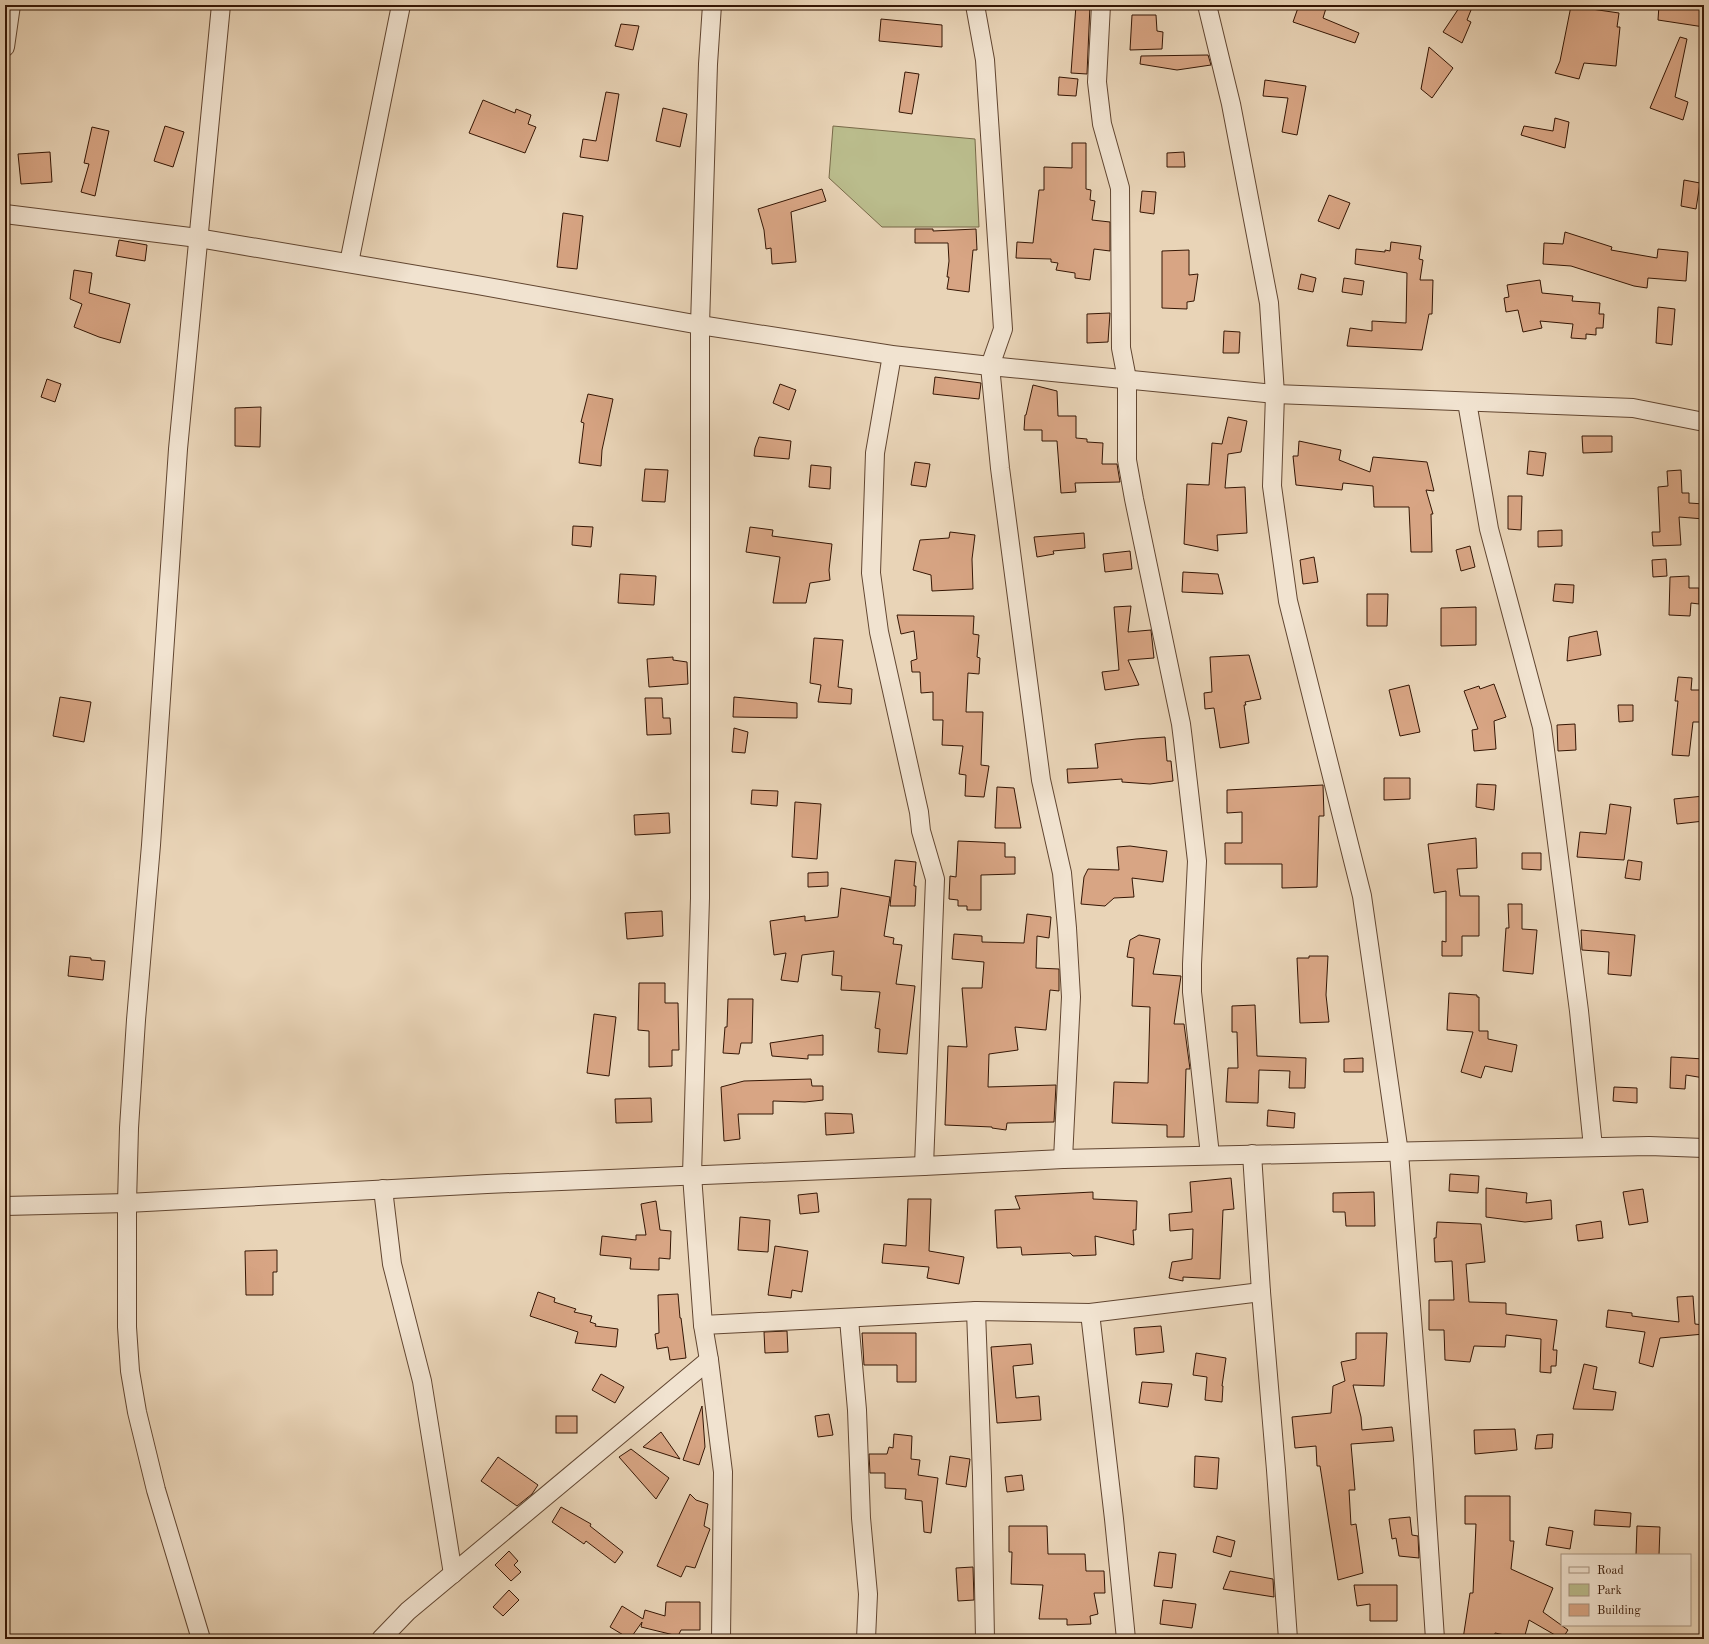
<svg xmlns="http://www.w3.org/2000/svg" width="1709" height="1644" font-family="'Old Standard TT',serif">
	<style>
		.green { fill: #babc8c; stroke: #786948 }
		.building { fill: #d8a584; stroke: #351604 }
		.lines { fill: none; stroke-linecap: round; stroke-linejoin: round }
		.minor-casing { stroke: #624631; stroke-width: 20 }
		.minor { stroke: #f1e3d0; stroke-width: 18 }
	</style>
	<rect width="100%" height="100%" fill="#e9d4b7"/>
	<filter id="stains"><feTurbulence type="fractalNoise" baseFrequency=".005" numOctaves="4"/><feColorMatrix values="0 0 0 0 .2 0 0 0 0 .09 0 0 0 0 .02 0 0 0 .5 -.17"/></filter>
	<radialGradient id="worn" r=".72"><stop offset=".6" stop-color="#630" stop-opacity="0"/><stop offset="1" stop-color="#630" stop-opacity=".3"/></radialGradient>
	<polygon class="green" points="833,126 975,139 979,227 882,227 829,178"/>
	<g class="building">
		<polygon points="1076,5 1090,5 1087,74 1071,73"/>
		<polygon points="1299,5 1327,5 1323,18 1359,33 1355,43 1293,22"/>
		<polygon points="1461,5 1473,5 1467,20 1471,22 1462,43 1443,32"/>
		<polygon points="1659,5 1704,5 1704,27 1658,20"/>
		<polygon points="1571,6 1619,13 1617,27 1620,27 1616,66 1584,63 1579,79 1555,73 1560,61"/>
		<polygon points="1132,15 1156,15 1157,31 1163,32 1162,49 1130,50"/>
		<polygon points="881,19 942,25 942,47 879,41"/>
		<polygon points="621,24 639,26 633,50 615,46"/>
		<polygon points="1680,37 1687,39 1675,97 1688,102 1683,120 1650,108"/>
		<polygon points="1429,47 1453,68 1432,98 1421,89"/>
		<polygon points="1208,55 1211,65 1177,70 1140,64 1141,56"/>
		<polygon points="905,72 919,74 912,114 899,112"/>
		<polygon points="1059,77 1078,79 1076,96 1058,95"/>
		<polygon points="1265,80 1306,86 1297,135 1282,132 1288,98 1263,96"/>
		<polygon points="606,92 619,94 608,161 580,157 583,139 596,141"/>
		<polygon points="483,100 515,113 516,109 531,115 528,124 536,127 525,153 469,133"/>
		<polygon points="663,108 687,114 680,147 656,141"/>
		<polygon points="1555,118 1569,122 1565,148 1521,135 1524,126 1553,131"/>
		<polygon points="165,126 184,132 173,167 154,161"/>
		<polygon points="92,127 109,131 95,196 81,192 89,164 84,163"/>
		<polygon points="1072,143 1086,143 1086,189 1091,190 1090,200 1095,201 1092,220 1110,222 1110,251 1094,249 1090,280 1075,278 1075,273 1056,270 1058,263 1051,262 1051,259 1016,258 1017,242 1033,243 1039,190 1044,190 1044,167 1072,168"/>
		<polygon points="50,152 52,182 21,184 18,154"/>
		<polygon points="1184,152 1185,167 1167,167 1167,153"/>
		<polygon points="1684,180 1700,183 1696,209 1681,206"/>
		<polygon points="822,189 826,201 791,212 796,262 772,264 771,248 766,249 764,230 758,209"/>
		<polygon points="1142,191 1156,192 1154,214 1140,212"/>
		<polygon points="1329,195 1350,203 1339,229 1318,221"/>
		<polygon points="563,213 583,216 577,269 557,267"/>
		<polygon points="915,229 933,229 933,231 976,229 977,250 973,250 969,292 947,289 949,277 947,277 949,261 948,243 915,243"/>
		<polygon points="1565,232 1612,247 1611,250 1657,258 1658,249 1688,252 1686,281 1648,278 1647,288 1634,286 1571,266 1543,264 1544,243 1563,244"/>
		<polygon points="119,240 147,245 145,261 116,256"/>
		<polygon points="1391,242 1421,246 1419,259 1423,260 1420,280 1433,280 1432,314 1429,314 1422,350 1347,346 1350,328 1372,331 1372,321 1406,323 1407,273 1355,264 1356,249 1385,252 1385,250 1390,251"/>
		<polygon points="1189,250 1189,275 1198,274 1194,301 1187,302 1187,309 1162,308 1162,251"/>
		<polygon points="74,270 92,273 89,293 130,304 120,343 99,337 74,327 82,304 70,299"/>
		<polygon points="1301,274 1316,278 1313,292 1298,289"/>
		<polygon points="1344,278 1364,281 1362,295 1342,292"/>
		<polygon points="1540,280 1542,293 1573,296 1572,301 1600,303 1599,314 1604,314 1603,328 1596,328 1596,335 1586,334 1586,339 1571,338 1573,324 1540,321 1542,328 1523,332 1518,310 1506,312 1504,298 1509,297 1507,285"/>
		<polygon points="1658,307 1675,309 1672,345 1656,343"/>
		<polygon points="1110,313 1108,342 1087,343 1087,314"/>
		<polygon points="1224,331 1240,332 1239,353 1223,353"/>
		<polygon points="935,377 981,383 979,399 933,394"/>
		<polygon points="47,379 61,384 55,402 41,397"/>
		<polygon points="780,384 796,390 789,410 773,403"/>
		<polygon points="1033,385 1057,391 1058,416 1076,416 1076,438 1087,439 1087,442 1103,443 1102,464 1117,464 1120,482 1075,483 1076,492 1061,493 1057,441 1042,441 1042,430 1024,430 1025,415 1026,415"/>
		<polygon points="588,394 613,399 602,450 601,466 579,463 584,423 581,422"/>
		<polygon points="261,407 260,447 235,446 235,408"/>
		<polygon points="1228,417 1247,421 1241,452 1228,454 1225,488 1245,487 1247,533 1217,535 1218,551 1184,544 1187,484 1209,485 1212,443 1222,444"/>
		<polygon points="1582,436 1612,436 1612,452 1583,453"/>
		<polygon points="759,437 791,441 789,459 754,456 755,448"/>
		<polygon points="1299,441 1341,450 1339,460 1370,472 1373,457 1427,462 1434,491 1426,490 1433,514 1431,514 1432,552 1411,552 1409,507 1374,507 1373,486 1343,483 1342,490 1296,485 1293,456 1298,456"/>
		<polygon points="1529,451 1546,453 1543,476 1527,474"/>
		<polygon points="915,462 930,464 926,487 911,485"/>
		<polygon points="811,465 831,467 830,489 809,487"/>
		<polygon points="645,469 668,470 665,502 642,501"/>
		<polygon points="1681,470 1682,493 1689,493 1689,503 1704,504 1704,519 1679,517 1681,545 1653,546 1652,532 1660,532 1658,487 1668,486 1667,471"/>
		<polygon points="1508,496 1522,496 1521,530 1508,529"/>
		<polygon points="573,526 593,527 591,547 572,545"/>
		<polygon points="750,527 773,530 772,536 832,544 829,570 830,580 810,583 806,603 773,603 780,557 746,552"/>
		<polygon points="1562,530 1562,546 1538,547 1538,531"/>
		<polygon points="950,532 975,535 972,559 973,589 932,591 931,575 913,570 920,540 949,538"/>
		<polygon points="1084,533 1085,548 1053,551 1054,554 1037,557 1034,537"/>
		<polygon points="1470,546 1475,567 1461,571 1456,550"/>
		<polygon points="1130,551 1132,569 1105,572 1103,554"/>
		<polygon points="1314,557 1318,582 1303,584 1300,560"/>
		<polygon points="1666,559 1667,576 1653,577 1652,560"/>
		<polygon points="1183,572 1218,574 1223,594 1182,592"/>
		<polygon points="620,574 656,576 654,605 618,603"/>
		<polygon points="1689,576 1689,588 1699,588 1699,604 1691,603 1690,616 1669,615 1670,577"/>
		<polygon points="1555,584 1574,585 1573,603 1553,601"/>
		<polygon points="1367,594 1388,594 1387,626 1367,626"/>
		<polygon points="1131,606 1128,632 1151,630 1154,658 1128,660 1139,685 1105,690 1102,672 1119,670 1114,607"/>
		<polygon points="1476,607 1476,645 1441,646 1441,608"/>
		<polygon points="897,615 974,616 973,634 979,635 977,657 980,658 979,674 968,673 966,712 983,712 981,765 989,766 984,797 965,796 966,775 959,774 963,746 942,745 943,720 933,720 933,692 921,693 920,672 912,672 911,661 917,659 914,631 901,634"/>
		<polygon points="1597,631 1601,655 1567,661 1569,637"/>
		<polygon points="814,638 843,640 838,687 852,689 851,704 818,702 821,685 810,683"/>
		<polygon points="1249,655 1261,699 1245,702 1246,705 1244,705 1249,743 1220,748 1214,708 1205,709 1204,693 1212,692 1210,657"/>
		<polygon points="673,657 673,660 687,662 688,684 649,687 647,659"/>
		<polygon points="1678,677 1692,678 1691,690 1704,690 1704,722 1693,722 1689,756 1672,755 1678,701 1675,701"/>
		<polygon points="1494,684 1506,717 1494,721 1496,749 1474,751 1472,730 1478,729 1464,691 1479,686 1480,689"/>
		<polygon points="1409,685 1420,732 1400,736 1389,690"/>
		<polygon points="60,697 91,702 84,742 53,736"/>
		<polygon points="734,697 797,703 797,718 733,717"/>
		<polygon points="645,698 662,698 663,718 670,718 671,734 647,735"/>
		<polygon points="1618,705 1633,705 1633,721 1619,722"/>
		<polygon points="1575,724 1576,750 1558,751 1557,725"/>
		<polygon points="734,728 748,732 745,753 732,752"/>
		<polygon points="1165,737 1167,761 1171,761 1173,781 1150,784 1122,782 1122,779 1068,783 1067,769 1098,768 1095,744 1136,739"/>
		<polygon points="1384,778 1410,778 1410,799 1384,800"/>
		<polygon points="1477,784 1496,785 1494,810 1476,807"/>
		<polygon points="1323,785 1324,816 1319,816 1317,887 1282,888 1282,864 1225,864 1225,843 1242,843 1242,812 1227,813 1227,790"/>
		<polygon points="997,787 1014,788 1021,828 995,828"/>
		<polygon points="752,790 778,791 777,806 751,804"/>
		<polygon points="1704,796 1704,821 1677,824 1674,799"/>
		<polygon points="795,802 821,804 817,859 792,857"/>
		<polygon points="1610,804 1631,807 1624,860 1577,857 1580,832 1606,834"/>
		<polygon points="669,813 670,833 635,835 634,815"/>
		<polygon points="1476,838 1477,868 1457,869 1460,896 1479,896 1479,936 1462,936 1462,956 1442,956 1442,941 1446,942 1446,891 1434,893 1428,844"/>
		<polygon points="958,841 1005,843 1005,857 1015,857 1015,874 981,875 981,910 967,910 967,906 958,906 958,900 949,899 950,876 956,877"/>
		<polygon points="1130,846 1167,851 1163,882 1132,878 1134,897 1114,898 1105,906 1081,904 1084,877 1088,869 1119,870 1117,847"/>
		<polygon points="1522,853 1541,853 1541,870 1522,869"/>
		<polygon points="895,860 916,862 914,886 916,886 915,906 890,906"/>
		<polygon points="1628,860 1642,862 1640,880 1625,878"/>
		<polygon points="828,872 828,886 808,887 808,873"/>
		<polygon points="841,888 890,897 884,936 894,938 893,944 902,945 896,984 915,986 907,1054 878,1052 880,1029 875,1028 880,992 841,990 842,976 832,975 834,951 802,955 798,982 781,980 786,953 774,955 770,921 805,916 805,921 838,917"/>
		<polygon points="1508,904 1522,904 1522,929 1537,930 1533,974 1503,971 1506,928 1509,928"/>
		<polygon points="662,911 663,936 627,939 625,913"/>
		<polygon points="1027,914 1051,917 1049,938 1037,936 1036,968 1059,969 1059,991 1050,990 1046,1030 1015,1027 1018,1050 989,1054 988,1087 1056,1085 1054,1122 1007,1123 1006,1130 992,1128 992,1127 945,1125 948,1046 967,1047 962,988 982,988 984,962 952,959 954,934 982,936 982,942 1024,943"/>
		<polygon points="1581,930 1635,935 1631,976 1608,974 1609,952 1582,950"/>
		<polygon points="1139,935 1160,939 1153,974 1181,976 1174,1024 1184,1024 1190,1069 1186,1069 1184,1137 1167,1137 1167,1125 1112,1123 1114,1082 1148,1083 1150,1007 1132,1006 1134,958 1127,957 1130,940"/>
		<polygon points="70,956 91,958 91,960 105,961 103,980 68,976"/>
		<polygon points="1309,956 1328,956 1326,995 1329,1022 1300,1023 1297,958 1309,958"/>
		<polygon points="639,983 665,983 665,1003 678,1003 679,1050 672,1050 672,1066 649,1067 649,1031 638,1030"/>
		<polygon points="1449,993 1477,995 1477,997 1479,997 1479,1031 1488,1031 1488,1039 1517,1045 1512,1072 1485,1066 1481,1078 1461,1072 1473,1032 1447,1030"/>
		<polygon points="728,999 753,999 752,1043 741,1043 739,1054 723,1053 725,1027 727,1027"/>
		<polygon points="1255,1005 1257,1056 1306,1058 1305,1088 1289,1088 1290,1071 1259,1070 1258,1103 1226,1102 1228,1068 1238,1068 1237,1032 1232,1032 1232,1006"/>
		<polygon points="594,1014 616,1017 609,1076 587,1073"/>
		<polygon points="823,1035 823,1055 808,1055 808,1059 772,1056 770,1043"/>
		<polygon points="1671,1057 1704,1059 1704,1078 1686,1075 1685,1089 1670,1088"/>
		<polygon points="1363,1058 1363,1072 1344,1072 1344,1059"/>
		<polygon points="811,1079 812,1086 823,1086 823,1100 805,1102 773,1101 773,1114 738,1114 740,1139 724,1141 721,1087 744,1081"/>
		<polygon points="1614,1087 1637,1088 1637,1103 1613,1101"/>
		<polygon points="651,1098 652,1122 616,1123 615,1099"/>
		<polygon points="1268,1110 1295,1113 1294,1128 1267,1126"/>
		<polygon points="825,1113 852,1114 854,1133 826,1135"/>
		<polygon points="1450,1174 1479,1176 1478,1193 1449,1191"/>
		<polygon points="1231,1178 1234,1209 1223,1210 1220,1279 1183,1277 1183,1281 1169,1278 1172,1262 1192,1259 1193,1229 1170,1231 1169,1214 1192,1212 1190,1182"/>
		<polygon points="1486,1188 1527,1193 1526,1203 1551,1200 1552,1219 1525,1222 1486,1217"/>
		<polygon points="1643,1189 1648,1222 1629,1225 1623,1192"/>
		<polygon points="1093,1192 1093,1199 1137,1201 1136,1230 1133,1230 1134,1245 1095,1236 1096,1255 1073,1256 1070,1253 1022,1255 1021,1247 997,1248 995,1210 1020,1209 1015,1196"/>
		<polygon points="1374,1192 1375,1226 1346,1226 1345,1212 1333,1212 1333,1193"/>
		<polygon points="817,1193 819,1212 800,1214 798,1195"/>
		<polygon points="908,1199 931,1199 929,1251 964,1257 959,1284 927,1278 929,1267 882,1263 884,1244 906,1246"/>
		<polygon points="656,1201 660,1230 671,1231 670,1259 659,1258 659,1270 630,1269 631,1258 600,1255 602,1236 636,1240 636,1235 646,1235 641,1204"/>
		<polygon points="740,1217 770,1220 768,1252 738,1250"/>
		<polygon points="1601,1221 1603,1238 1578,1241 1576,1225"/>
		<polygon points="1437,1222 1481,1224 1485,1262 1466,1264 1469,1302 1506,1303 1506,1314 1557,1320 1553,1350 1557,1350 1556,1366 1551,1366 1551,1373 1540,1372 1541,1339 1506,1335 1505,1347 1474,1346 1470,1362 1445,1360 1444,1330 1429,1330 1429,1300 1454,1300 1452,1261 1435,1262 1434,1238 1436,1238"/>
		<polygon points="775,1246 808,1251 802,1292 792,1290 791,1298 768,1295"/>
		<polygon points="277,1250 277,1272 273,1272 273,1295 246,1295 245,1251"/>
		<polygon points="538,1292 555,1298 554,1302 576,1309 574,1312 592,1316 590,1322 596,1324 595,1326 618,1329 616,1347 575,1343 578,1332 530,1316"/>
		<polygon points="678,1294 680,1318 681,1318 686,1358 670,1360 668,1347 657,1349 655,1334 659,1333 658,1295"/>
		<polygon points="1693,1296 1695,1324 1704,1325 1704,1334 1660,1338 1653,1367 1639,1363 1645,1332 1606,1327 1608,1310 1632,1313 1632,1316 1679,1322 1677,1297"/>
		<polygon points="1161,1326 1164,1352 1136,1355 1134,1328"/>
		<polygon points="787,1331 788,1352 765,1353 764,1332"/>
		<polygon points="862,1333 916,1333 916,1382 897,1382 897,1365 864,1365"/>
		<polygon points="1356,1333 1387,1333 1384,1386 1353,1385 1361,1417 1362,1430 1392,1427 1394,1441 1351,1444 1355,1490 1349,1490 1351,1525 1356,1524 1363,1573 1338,1580 1320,1466 1317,1466 1316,1446 1295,1448 1292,1417 1331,1413 1333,1386 1345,1381 1341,1362 1356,1359"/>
		<polygon points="1031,1344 1033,1364 1013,1366 1016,1398 1039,1396 1041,1420 997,1423 991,1347"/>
		<polygon points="1196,1353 1226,1358 1222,1386 1223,1386 1222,1402 1205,1400 1207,1377 1193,1375"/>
		<polygon points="1584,1364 1597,1367 1593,1389 1616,1392 1613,1410 1573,1409"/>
		<polygon points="601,1374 624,1387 615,1403 592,1390"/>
		<polygon points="1142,1382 1172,1384 1168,1407 1139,1403"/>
		<polygon points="702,1406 705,1447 699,1465 683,1460"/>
		<polygon points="829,1414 833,1435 818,1437 815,1416"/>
		<rect x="556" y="1416" width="21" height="17"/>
		<polygon points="1515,1429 1517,1450 1475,1454 1474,1430"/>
		<polygon points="661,1432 680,1459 643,1447"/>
		<polygon points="894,1434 912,1436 911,1459 920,1460 918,1475 938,1478 931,1533 924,1532 922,1501 905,1499 906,1489 885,1488 885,1473 870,1473 869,1454 887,1454 889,1447 893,1448"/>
		<polygon points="1553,1434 1552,1448 1535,1449 1537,1435"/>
		<polygon points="631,1449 669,1478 656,1499 619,1457"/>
		<polygon points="950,1456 970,1459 966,1487 946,1484"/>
		<polygon points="1195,1456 1219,1458 1217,1489 1194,1487"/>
		<polygon points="498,1457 538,1485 532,1494 517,1506 481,1481"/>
		<polygon points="1022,1475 1024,1490 1007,1492 1005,1477"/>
		<polygon points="690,1494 696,1500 708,1504 704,1526 710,1529 695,1568 686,1566 681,1577 657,1566"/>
		<polygon points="1465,1496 1510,1496 1510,1541 1514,1541 1511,1569 1553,1588 1543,1612 1568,1630 1562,1639 1529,1620 1524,1639 1495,1633 1494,1639 1463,1639 1470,1593 1473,1593 1476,1524 1465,1524"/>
		<polygon points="561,1507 591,1524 590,1526 623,1552 615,1563 586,1541 584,1544 552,1522"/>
		<polygon points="1595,1510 1631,1513 1630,1527 1594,1525"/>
		<polygon points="1410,1517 1412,1535 1418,1536 1419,1558 1399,1556 1396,1538 1392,1539 1389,1519"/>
		<polygon points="1009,1526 1047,1526 1048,1554 1085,1554 1086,1571 1104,1571 1105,1593 1094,1593 1098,1614 1090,1616 1091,1624 1067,1625 1067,1619 1039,1619 1043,1585 1011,1584 1012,1552 1009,1552"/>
		<polygon points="1637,1526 1660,1527 1659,1555 1636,1555"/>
		<polygon points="1549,1527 1573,1531 1570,1549 1546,1545"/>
		<polygon points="1217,1536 1235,1541 1231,1557 1213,1552"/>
		<polygon points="509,1551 518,1561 514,1565 521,1572 511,1581 495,1565"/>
		<polygon points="1159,1552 1176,1554 1172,1588 1154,1586"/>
		<polygon points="973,1567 974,1600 958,1601 956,1568"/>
		<polygon points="1230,1571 1273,1579 1274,1597 1223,1589"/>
		<polygon points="1354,1585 1397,1585 1397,1621 1370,1621 1370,1604 1357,1606"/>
		<polygon points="509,1590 519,1600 503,1616 493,1607"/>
		<polygon points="1163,1600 1196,1604 1192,1628 1160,1624"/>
		<polygon points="666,1602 700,1602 700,1630 681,1630 678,1636 641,1627 642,1622 630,1639 610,1627 622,1606 643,1619 645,1610 665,1616"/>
	</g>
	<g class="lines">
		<defs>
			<g id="minor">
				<polyline points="712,5 708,64 700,325 700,898 692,1175 703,1325 709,1360 723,1472 721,1639"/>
				<polyline points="975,5 985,60 1003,329 990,366 1000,468 1041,780 1062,873 1067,928 1071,997 1063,1159"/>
				<polyline points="1101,5 1097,82 1102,124 1120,188 1121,348 1127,379 1127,460 1134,499 1181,724 1183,740 1197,861 1192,964 1192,992 1210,1155"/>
				<polyline points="1207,5 1231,104 1269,303 1275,394 1272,486 1288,601 1362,896 1399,1153 1423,1459 1435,1639"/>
				<polyline points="5,47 11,5"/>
				<polyline points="5,214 198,238 477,285 700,325 892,355 990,366 1275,394 1633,408 1704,422"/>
				<polyline points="349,263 401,5"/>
				<polyline points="892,355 875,453 871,573 879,632 919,812 921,831 935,879 924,1166"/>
				<polyline points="1467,402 1489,529 1542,727 1579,1011 1593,1147"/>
				<polyline points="1252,1154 1261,1292 1276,1470 1288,1639"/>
				<polyline points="383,1189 392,1264 422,1381 453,1574"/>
				<polyline points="5,1206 127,1203 487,1184 924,1166 1063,1159 1649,1146 1704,1148"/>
				<polyline points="976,1311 982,1476 985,1639"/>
				<polyline points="1090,1313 1114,1519 1126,1639"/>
				<polyline points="849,1319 857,1410 861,1518 868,1594 866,1639"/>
				<polyline points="703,1325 976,1311 1090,1313 1261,1292"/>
				<polyline points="201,1639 156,1490 137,1412 130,1371 127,1327 127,1203 129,1128 136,1020 151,845 178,449 221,5"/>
				<polyline points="381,1639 408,1611 709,1360"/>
			</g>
		</defs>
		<use href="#minor" class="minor-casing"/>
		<use href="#minor" class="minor"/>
	</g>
	<rect width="1709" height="1644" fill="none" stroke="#e9d4b7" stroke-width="20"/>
	<rect x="6" y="6" width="1697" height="1632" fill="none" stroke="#351604" stroke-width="2"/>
	<rect x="10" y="10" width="1689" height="1624" fill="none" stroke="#351604"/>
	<rect x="1561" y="1554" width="130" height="72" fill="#f1e3d0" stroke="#a6917e"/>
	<rect x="1569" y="1567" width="20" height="6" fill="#f1e3d0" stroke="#a6917e"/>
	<text x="1597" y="1574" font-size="12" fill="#351604">Road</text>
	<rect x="1569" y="1584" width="20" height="12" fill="#babc8c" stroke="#a6917e"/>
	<text x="1597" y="1594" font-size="12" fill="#351604">Park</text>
	<rect x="1569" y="1604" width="20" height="12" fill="#d8a584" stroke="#a6917e"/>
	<text x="1597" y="1614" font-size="12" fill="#351604">Building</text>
	<rect width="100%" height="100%" filter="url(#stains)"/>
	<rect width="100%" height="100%" fill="url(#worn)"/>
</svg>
